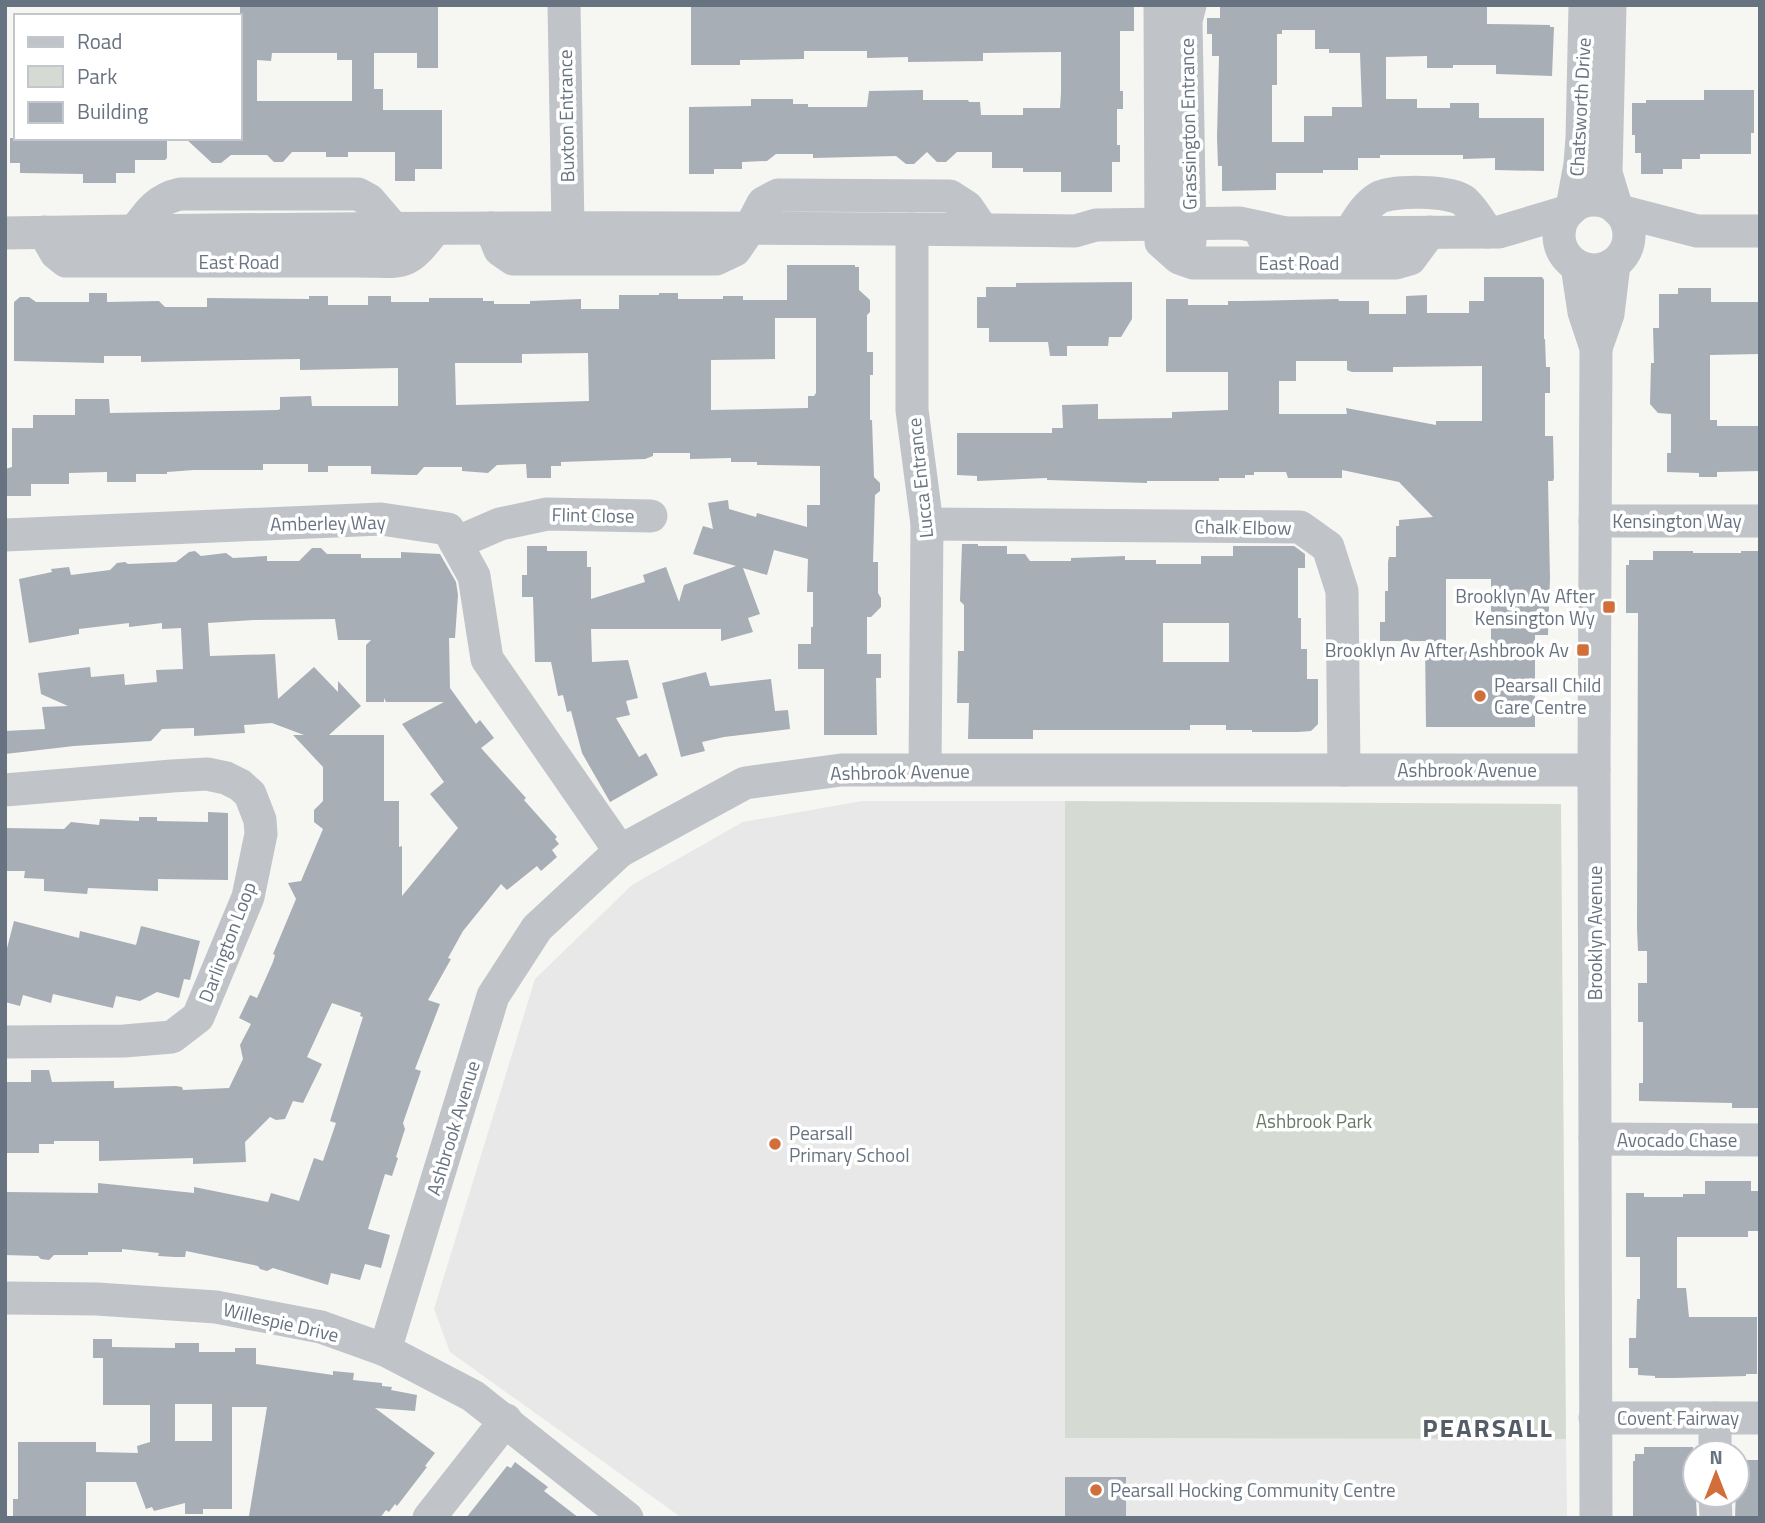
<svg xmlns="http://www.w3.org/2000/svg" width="1765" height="1523" font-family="'Titillium Web',sans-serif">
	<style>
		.built { fill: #e7e8e7 }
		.green { fill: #d5dbd3 }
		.building { fill: #a8aeb5; fill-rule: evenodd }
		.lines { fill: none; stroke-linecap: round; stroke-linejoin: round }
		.minor { stroke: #c0c3c7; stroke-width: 33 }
		.poi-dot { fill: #d16e39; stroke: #fff; stroke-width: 2.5 }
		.labels { text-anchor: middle; stroke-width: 7; stroke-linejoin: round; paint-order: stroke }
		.street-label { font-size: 19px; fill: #687381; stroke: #fff }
		.poi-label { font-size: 19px; fill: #687381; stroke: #fff; text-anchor: start }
		.park-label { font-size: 19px; fill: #687966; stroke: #fff }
		.district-label { font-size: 26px; font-weight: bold; letter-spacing: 2px; fill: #555d67; stroke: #fff }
	</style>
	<rect width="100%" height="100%" fill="#f6f6f3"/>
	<polygon class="built" points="862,801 1065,801 1065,1438 1566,1439 1567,1518 682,1518 450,1352 434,1309 535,979 632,885 743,822"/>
	<polygon class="green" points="1065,801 1561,804 1566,1439 1065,1438"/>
	<g class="building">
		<path d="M240,5h198v63h-21v-15h-43v36h9v21h59v59h-27v12h-20v-29h-47v5h-22v-5h-34l-9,10h-9l-7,-7h-36l-10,8h-9l-27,-25h55zM272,53h65v7h15v41h-95v-41l14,1z"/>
		<polygon points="691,5 1134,5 1134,31 1120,31 1120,91 1123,91 1123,109 1117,109 1117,145 1120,145 1120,162 1112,162 1112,192 1061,192 1061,172 1023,172 1023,168 992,168 992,152 957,152 946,162 937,162 927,152 914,164 906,164 896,156 813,158 813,154 776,154 767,161 742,162 742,169 714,169 714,174 689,174 689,107 751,106 751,99 793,99 793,104 808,104 808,107 867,107 869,91 923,90 923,100 968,100 969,102 980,102 981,115 1023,115 1023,108 1060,108 1061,93 1061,52 983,53 983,61 908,62 908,57 867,58 867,51 804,51 804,59 740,60 740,65 691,65"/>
		<path d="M1220,5h267v19l63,1v2h4l-2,49 -56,-2v-9h-43v3h-26v-12l-41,1v42h31v9h33v-5h29v15h65v53l-49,-1v-12l-32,1v-4h-83v3h-22v12h-35v3h-47v17l-54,1v-25h-4l-1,-29 2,-81h-7v-22h-5v-16h13zM1282,30h33v19h14v4h31l2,54h-30v9h-28v26h-32v-57h5v-51h5z"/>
		<polygon points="1704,90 1754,90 1754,133 1751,133 1751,154 1700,154 1700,159 1682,159 1682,169 1663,169 1663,174 1641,174 1641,153 1635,153 1635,135 1632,135 1632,103 1646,103 1646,100 1704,100"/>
		<polygon points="10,138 167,138 167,158 165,160 135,160 135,173 116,173 116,183 83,183 83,174 20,173 20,163 10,163"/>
		<path d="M787,265h68v2h4v23l11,10v12l-3,3v37h6v23h-3v45h2l2,57 6,6v8l-5,4 -2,67h5v31l3,5v9l-10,10h-4v37h14v24h-5l1,57h-53v-66h-26v-25h13v-17h2v-35h-6l1,-33 -34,-9 -7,25 -24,-7 17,46 -12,4 5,14 -32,9v-12h-130l1,33 36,-2 10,38 -12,3 4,14 -14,3 23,39 7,-4 12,22 -48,27 -28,-49 -11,-42 -4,1 -4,-17 -5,1 -7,-34h-16l-2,-65h-11v-22h5v-29h20v5h40v16h4v32l54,-17 -2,-7 23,-8 13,35 5,-17 52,-19 -43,-12 10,-28 10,3 -5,-26 20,-3 1,9 27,8 1,-4 50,14v-22h13v-39l-63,-1v-3h-26v-4l-41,1v-6h-37v3l-8,3 -84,3v4h-10v12h-24l-1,-14 -29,1 -9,8 -26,-2v-4h-38l-7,8h-8l-38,-1v-8h-43v6h-20v-8h-45v6h-69l-27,2v2h-31v8h-29v-10l-38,1v11h-38v12h-26v-27l7,-2v-39h21v-13h42v-16h34l1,14 168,-3 2,-1v-12l31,-1 1,10h86v-38l-98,2v-11l-159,3v-6h-37v7l-90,-2v-59l6,-5h9l7,5h53v-9h18v9l52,-1 6,6h42v-9l102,1v-3h19v9h40v-9h23v6h38v-4h54v3h11v3h36v-3l51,-2v10h38v-14h40v-2h19v6h45v-3h20v4h44zM775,318h41v75l-2,3h-6v12l-97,2v-50l64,-1zM588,353l1,48 -133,4 -1,-42h67v-9z"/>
		<path d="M1484,277h58l2,3v59h1l1,28h4v26h-5v43h8l1,42 -1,3h-5l2,97 -2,57h-13v92h-109l-1,-86h-45v-19h5v-31h3v-29l1,-5h7v-31h3v-6l34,-3 -34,-35 -57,-12v8h-54l-2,-6h-32v3h-9v3h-26v3h-72v2l-100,-3v-2l-70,3v-5l-20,-1v-42h95v-5h11l-1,-23 36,-1v15l74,-1v-6l56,-2v-38h-62v-73h22v6h40v-4h14l96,-2 1,2h30v13h37v-18l21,-1v18h42v-12h15zM1296,361h51v9l5,2h41v-5l89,-1v55h-46v4l-90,-17 1,6h-68v-33h17zM1446,579h45v72h-45z"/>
		<polygon points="1132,282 1132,319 1121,337 1109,337 1108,346 1067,346 1067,356 1050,356 1048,342 989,342 989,328 977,328 977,297 986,297 986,287 1016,287 1016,283"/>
		<polygon points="1678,288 1711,288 1711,302 1760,302 1760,354 1710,355 1710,420 1717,420 1717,426 1760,426 1760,471 1717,472 1717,477 1699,477 1699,473 1667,472 1667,453 1671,453 1671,414 1658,413 1650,404 1651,363 1654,363 1653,328 1659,328 1659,294 1678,294"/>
		<path d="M962,544h16v2h29v8h18l5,7h41v-3l54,-2v4h31v4h45v-8h32v-10h61l11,8v14h-7v50h3v31h6v30h11v45l-7,7 -13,1h-46v-2h-26v-5h-36v5h-157v9h-65l1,-36h-12l1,-52h6v-46l-4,-4zM1163,623h66v39h-66z"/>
		<path d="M312,548h9l6,6h34v4h40v-6l39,2 16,28 2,13 -3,43h-6l1,50 26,36 4,-4 14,18 -13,10 45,50 -2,2 33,37 -2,2 4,5 -7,6 5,7 -16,14 -4,-5 -30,24 -6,-6 -38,47 -15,27 3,1 -23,41 12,4 -25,65 6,2 -18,52 2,6 -9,28 2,1 -6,18 -7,-2 -17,55 22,6 -9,33 -16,-4 -5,16 -29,-7 -3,12 -55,-17 -6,3 -7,-2 -2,-3 -72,-15 -1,6h-10l-17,-1 1,-3 -37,-4v3h-34v3h-34l-5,5 -8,-1 -3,-3 -33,-1v-63l93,1v-10l96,10v-6l74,15 3,-9 28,8 15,-43 9,3 13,-38 -6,-2 33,-104 -3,-1 1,-3 -29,-10 -25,54 15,7 -19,39 -10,-2 -8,18 -9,1 -6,-3 -25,25 1,20 -53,2v-6l-94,3v-20h-45v3h-15v9h-34v-71h26v-12h18l3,12 62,-1v7l62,-2 6,1 1,3 46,-2 14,-29 -3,-14 11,-21 -12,-6 11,-23 7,3 16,-36 2,-7 -2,-1 23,-55 -8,-16 13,-2 22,-52 -9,-7v-12l9,-9v-34l-30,-32h11l-32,-12 -28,2 1,8 -51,3v-8l-32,1 -11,12 -77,5 -69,8v-23l40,-2 -3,-22 26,-1 -27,-12 -3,-21 52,-6 1,10 33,-3 1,11 32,-3 -1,-12 27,-1 -2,-41 -19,1v-6l-33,4v-4l-50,6v5l-50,9 -10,-64 33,-7 -1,-3 18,-2 2,8 39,-5 7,-7 8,-1 3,2 48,-2 13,-10 6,-1 6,5 25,-3 7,5 34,-2v5h32zM335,619l3,21h33l-5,5v57h18v-4l2,4h58l-42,22 42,58 -14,12 28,34 -56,68v-50l-3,1v-46h-15v-66h-55l32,-29 -23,-25v11l-24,-25 -36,32 -3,-45 -65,2 -2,-33 45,-3z"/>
		<polygon points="1653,551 1693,551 1693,553 1741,553 1741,551 1760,551 1760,1108 1732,1108 1732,1103 1639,1101 1639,1083 1643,1083 1643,1022 1638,1022 1638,983 1647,983 1647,951 1638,951 1637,929 1638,613 1626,613 1626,565 1629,565 1629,560 1653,560"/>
		<polygon points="706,672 710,686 771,679 775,711 788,710 790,729 724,737 702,742 705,751 681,757 662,683"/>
		<polygon points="208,812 228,813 228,880 158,879 158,891 88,888 87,894 44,891 44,879 24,878 25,871 5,871 5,828 64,829 71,822 99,825 100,819 139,821 139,817 157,817 157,821 208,822"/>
		<polygon points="14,921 79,938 80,931 136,945 141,926 200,941 190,980 184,979 179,998 157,992 140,1001 116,996 113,1008 53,994 51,1003 23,995 20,1006 5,1002 5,956"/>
		<polygon points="1705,1181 1751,1181 1751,1191 1760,1191 1760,1231 1748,1231 1748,1237 1677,1237 1677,1288 1686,1288 1689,1317 1757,1317 1757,1374 1746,1374 1746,1376 1674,1378 1655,1378 1655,1376 1638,1375 1638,1368 1629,1368 1629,1338 1636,1338 1637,1299 1640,1299 1640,1257 1626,1257 1626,1193 1644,1193 1644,1197 1683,1197 1683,1194 1705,1194"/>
		<path d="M93,1339h19v8l63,1v-5h24v9h36v-4h21v16l77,11v-4l21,2 -1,7 29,3v3l10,1 -1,3 26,5 -2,16 -40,-3 60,45 -10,13 2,1 -30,39 -2,-2 -6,8 -3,-2 -6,8 -131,-2 18,-109h-35v102h-29v5h-18v-11l-31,8 -2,-4 -6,2 -10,-27h-50v36h-73v-19h5v-57h78v10l42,1 -1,-7 13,-4v-37h-47v-47h-10zM175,1404h37v37h-37z"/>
		<polygon points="1644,1447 1693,1447 1697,1518 1633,1518 1633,1461 1635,1461 1635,1454 1644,1454"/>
		<polygon points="1737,1460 1760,1460 1760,1518 1735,1518"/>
		<polygon points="515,1462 548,1487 544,1491 579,1518 466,1518 507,1466 511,1468"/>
		<rect x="1065" y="1477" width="61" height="41"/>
	</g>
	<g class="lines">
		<g class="minor">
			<polyline points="564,5 568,227"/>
			<polyline points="1160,5 1161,242 1179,258 1193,263 1396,263 1410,259 1430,232"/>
			<polyline points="1190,5 1186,21 1190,242"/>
			<polyline points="1610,5 1606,173 1617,209"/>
			<circle cx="1594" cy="235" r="35"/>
			<polyline points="1572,208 1580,164 1582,138 1585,5"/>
			<polyline points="1620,211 1697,231 1760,231"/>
			<polyline points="491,228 500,250 513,259 716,259 735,250 750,228 763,203 778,195 950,196 967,207 982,229"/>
			<polyline points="912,229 912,410 927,524 925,770"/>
			<path d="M135,231c13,-18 22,-32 45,-37h178l11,6 24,28"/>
			<path d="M44,232l12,21 10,8h292c47,0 47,7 77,-32"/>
			<path d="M1350,232c8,-12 15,-26 28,-34 14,-8 73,-8 86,3 9,8 16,20 23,31"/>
			<path d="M5,233c357,-6 713,-7 1070,-2l21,-6 144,-2 46,10"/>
			<polyline points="1263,237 1286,233 1499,232 1569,211"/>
			<polyline points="1577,266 1584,312 1596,348 1594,770 1596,1518"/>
			<polyline points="1596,348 1608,314 1614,264"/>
			<polyline points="1595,521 1760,521"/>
			<polyline points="927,524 1300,527 1328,547 1342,591 1344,770"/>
			<polyline points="5,535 381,519 448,529 474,576 487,659 620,851"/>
			<polyline points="456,543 500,524 547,514 651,516"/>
			<polyline points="5,790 172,776 207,774 226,778 240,785 250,794 260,820 261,834 248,897 198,1017 172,1037 124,1041 5,1042"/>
			<polyline points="1595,1139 1760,1140"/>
			<polyline points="5,1298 97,1299 216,1307 321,1327 385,1350 473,1396 627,1518"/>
			<polyline points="385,1350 493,996 537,928 620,851 745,783 841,770 1594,770"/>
			<polyline points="1595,1418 1760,1418"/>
			<polyline points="1715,1418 1715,1453"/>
			<polyline points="1715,1495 1716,1518"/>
			<polyline points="429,1518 506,1420"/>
		</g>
	</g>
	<g class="poi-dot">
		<rect x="1602" y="600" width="14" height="14" rx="3.5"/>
		<rect x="1576" y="643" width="14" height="14" rx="3.5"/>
		<circle cx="1480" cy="696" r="7"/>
		<circle cx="775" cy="1144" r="7"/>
		<circle cx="1096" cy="1490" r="7"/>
	</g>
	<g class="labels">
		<g class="street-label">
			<text transform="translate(1580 107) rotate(-87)" y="7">Chatsworth Drive</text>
			<text transform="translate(566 116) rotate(-91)" y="7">Buxton Entrance</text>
			<text transform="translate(1188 124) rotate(-91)" y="7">Grassington Entrance</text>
			<text x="239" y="269">East Road</text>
			<text x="1299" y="270">East Road</text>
			<text transform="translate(920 478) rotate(-96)" y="7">Lucca Entrance</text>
			<text transform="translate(593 515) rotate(1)" y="7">Flint Close</text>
			<text x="1677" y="528">Kensington Way</text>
			<text transform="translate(328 523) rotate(-1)" y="7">Amberley Way</text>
			<text transform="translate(1243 527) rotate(1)" y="7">Chalk Elbow</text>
			<text x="1467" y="777">Ashbrook Avenue</text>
			<text transform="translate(900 772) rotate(-1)" y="7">Ashbrook Avenue</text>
			<text transform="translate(1595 933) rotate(-90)" y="7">Brooklyn Avenue</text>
			<text transform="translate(227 942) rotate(-69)" y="7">Darlington Loop</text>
			<text transform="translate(453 1128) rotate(-73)" y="7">Ashbrook Avenue</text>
			<text x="1677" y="1147">Avocado Chase</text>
			<text transform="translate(281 1322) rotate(13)" y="7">Willespie Drive</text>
			<text x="1678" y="1425">Covent Fairway</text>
		</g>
		<g class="poi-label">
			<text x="1595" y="603" text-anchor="end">Brooklyn Av After<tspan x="1595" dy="22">Kensington Wy</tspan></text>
			<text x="1569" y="657" text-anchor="end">Brooklyn Av After Ashbrook Av</text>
			<text x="1494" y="692">Pearsall Child<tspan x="1494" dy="22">Care Centre</tspan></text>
			<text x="789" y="1140">Pearsall<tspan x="789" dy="22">Primary School</tspan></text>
			<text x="1110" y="1497">Pearsall Hocking Community Centre</text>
		</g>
		<g class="park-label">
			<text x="1314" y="1128">Ashbrook Park</text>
		</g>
		<g class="district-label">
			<text x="1488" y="1437">PEARSALL</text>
		</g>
	</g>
	<rect width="1765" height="1523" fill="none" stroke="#687381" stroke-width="14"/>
	<rect x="14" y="14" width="228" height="126" fill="#ffffff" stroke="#c3c7cd" stroke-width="2"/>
	<rect x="28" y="37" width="35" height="10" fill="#c0c3c7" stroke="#c3c7cd" stroke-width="2"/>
	<text x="77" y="49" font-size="21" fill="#687381">Road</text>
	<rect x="28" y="66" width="35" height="21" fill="#d5dbd3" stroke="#c3c7cd" stroke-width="2"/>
	<text x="77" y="84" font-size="21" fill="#687381">Park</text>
	<rect x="28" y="102" width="35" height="21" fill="#a8aeb5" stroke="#c3c7cd" stroke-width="2"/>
	<text x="77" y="119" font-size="21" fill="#687381">Building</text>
	<g transform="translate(1716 1474)"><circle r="33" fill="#ffffff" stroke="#c3c7cd" stroke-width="2"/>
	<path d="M0-5L12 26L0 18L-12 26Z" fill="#d16e39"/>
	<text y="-10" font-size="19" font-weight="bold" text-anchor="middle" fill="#687381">N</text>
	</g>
</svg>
